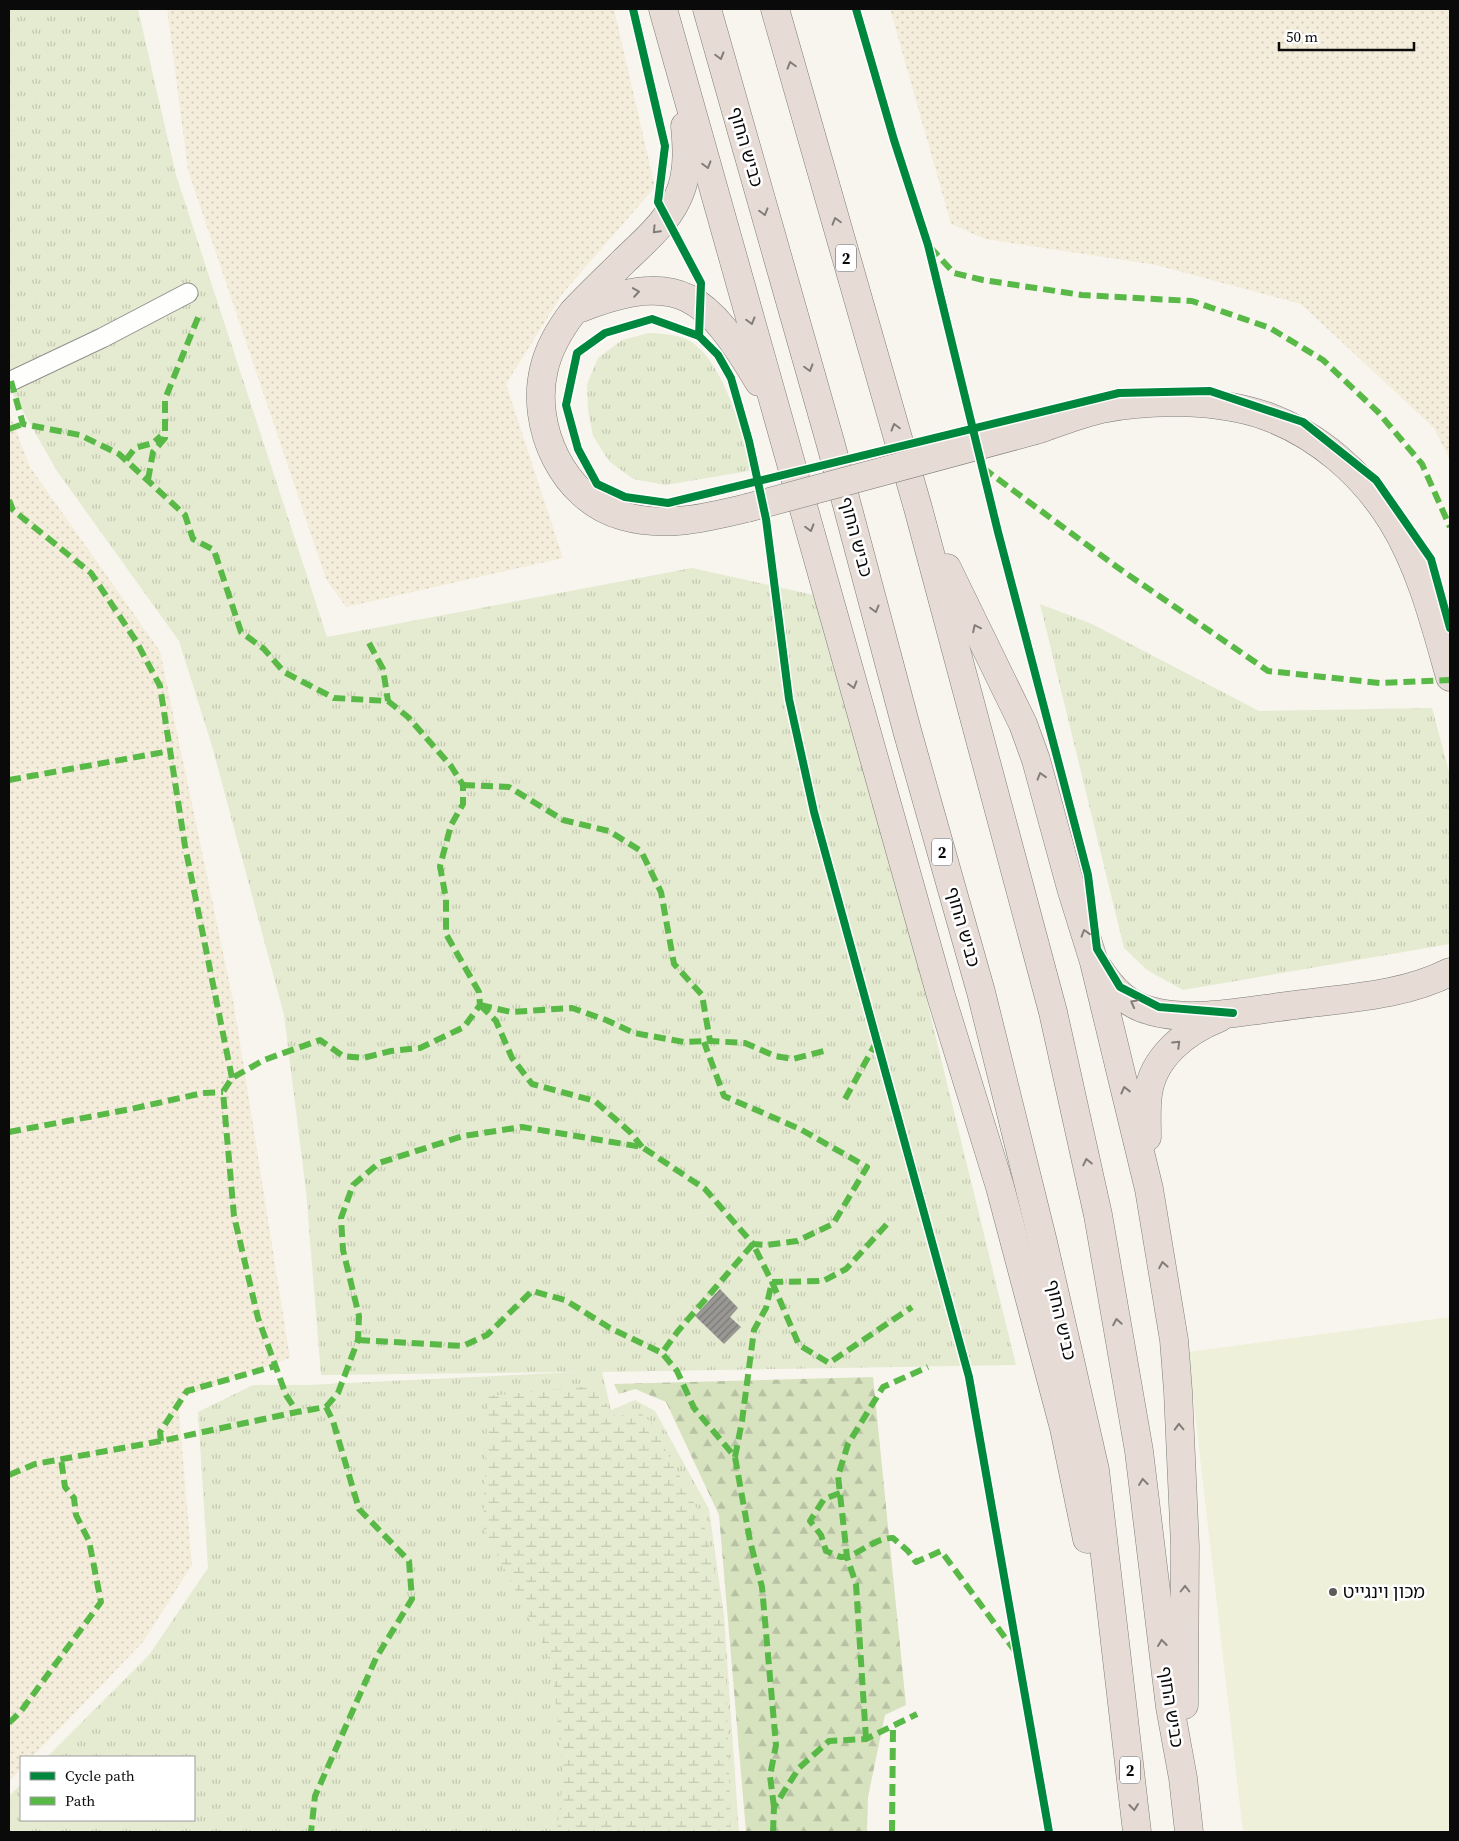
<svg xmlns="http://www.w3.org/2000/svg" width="1459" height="1841" font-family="'Source Serif 4','Noto Sans Hebrew',serif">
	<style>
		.farmland { fill: url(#farmland-dots) }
		.grass { fill: url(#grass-tufts) }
		.forest { fill: url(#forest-firs) }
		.wetland { fill: url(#wetland-marsh) }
		.pitch { fill: #eef0d9 }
		.building { fill: url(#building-hatch) }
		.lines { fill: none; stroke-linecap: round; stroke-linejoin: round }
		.street-casing { stroke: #91908d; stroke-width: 21 }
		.highway-casing { stroke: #7e7d7a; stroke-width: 29 }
		.street { stroke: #fefefc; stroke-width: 19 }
		.highway { stroke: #e6dbd5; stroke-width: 28 }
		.highway-bridge-casing { stroke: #7e7d7a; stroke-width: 29; stroke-linecap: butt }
		.highway-bridge { stroke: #e6dbd5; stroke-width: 28 }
		.quiet { stroke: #58b947; stroke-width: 6; stroke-dasharray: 12 6; stroke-linecap: butt }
		.cycleway-casing { stroke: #fff; stroke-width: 11 }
		.cycleway { stroke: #00873e; stroke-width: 8 }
		.oneway { stroke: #837d7a }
		.poi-dot { fill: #5d5c5a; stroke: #fff; stroke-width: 2 }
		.labels { text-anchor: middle; stroke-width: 5; stroke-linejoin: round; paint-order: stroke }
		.shield { fill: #fff; stroke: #545454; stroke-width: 1 }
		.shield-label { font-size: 16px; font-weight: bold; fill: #0a0a0a }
		.street-label { font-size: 18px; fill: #0a0a0a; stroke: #fff }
		.poi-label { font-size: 18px; fill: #0a0a0a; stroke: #fff; text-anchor: start }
	</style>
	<defs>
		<pattern id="farmland-dots" width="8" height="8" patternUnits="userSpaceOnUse" patternTransform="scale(1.25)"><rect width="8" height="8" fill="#f4eddb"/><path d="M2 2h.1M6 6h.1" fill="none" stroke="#d0cabb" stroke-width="1.8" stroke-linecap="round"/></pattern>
		<pattern id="grass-tufts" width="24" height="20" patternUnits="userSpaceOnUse" patternTransform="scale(1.25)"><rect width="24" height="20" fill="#e5ebd0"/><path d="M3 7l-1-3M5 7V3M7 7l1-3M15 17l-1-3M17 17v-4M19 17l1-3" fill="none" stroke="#c3c8b1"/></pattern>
		<pattern id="forest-firs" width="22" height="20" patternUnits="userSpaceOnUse" patternTransform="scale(1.25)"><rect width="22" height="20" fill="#d7e2bf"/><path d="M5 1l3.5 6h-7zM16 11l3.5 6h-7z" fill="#b7c1a3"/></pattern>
		<pattern id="wetland-marsh" width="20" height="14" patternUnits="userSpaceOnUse" patternTransform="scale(1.25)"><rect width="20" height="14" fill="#e5ebd0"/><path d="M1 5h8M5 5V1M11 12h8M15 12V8" fill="none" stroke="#c3c8b1"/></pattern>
		<pattern id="building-hatch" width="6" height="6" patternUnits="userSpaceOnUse" patternTransform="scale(1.25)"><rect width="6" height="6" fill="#9a9894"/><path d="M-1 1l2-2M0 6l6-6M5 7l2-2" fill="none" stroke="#7c7a77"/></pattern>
	</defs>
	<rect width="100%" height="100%" fill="#f8f5ee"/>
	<g class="farmland">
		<polygon points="167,9 614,9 655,187 563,293 506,384 563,558 346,607 326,579 188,170"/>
		<polygon points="890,9 1450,9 1450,460 1434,428 1301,304 1156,265 985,239 951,224"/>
		<polygon points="9,412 30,467 160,651 234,1005 290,1358 178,1399 192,1565 143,1642 32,1757 21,1757 21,1768 9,1782"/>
	</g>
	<g class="grass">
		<polygon points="9,9 138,9 176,175 327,637 692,568 814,595 864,744 1016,1365 602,1372 611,1410 635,1400 655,1411 709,1509 724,1616 739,1832 9,1832 9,1796 21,1784 21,1820 194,1820 194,1757 47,1757 149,1655 208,1568 198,1412 253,1385 307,1385 578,1372 321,1375 306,1191 284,1015 212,746 179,641 57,471 9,387"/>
		<path d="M649,333c13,1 29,1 41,8 34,21 52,92 64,129l-88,15 -33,-6 -24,-18 -16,-25 -5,-26 -1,-26 11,-26 24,-18z"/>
		<polygon points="1040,604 1092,624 1259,711 1432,708 1450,775 1450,944 1183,990 1147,970 1124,948"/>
	</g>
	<polygon class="forest" points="873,1377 906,1705 885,1715 868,1797 867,1832 746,1832 719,1515 666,1402 635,1389 619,1394 614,1384"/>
	<polygon class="wetland" points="591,1386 616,1417 638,1411 651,1422 703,1520 724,1615 731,1832 557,1832 563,1779 552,1662 483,1527 488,1396"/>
	<polygon class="pitch" points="1450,1317 1450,1832 1243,1832 1188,1352"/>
	<polygon class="building" points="720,1289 738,1308 730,1317 741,1327 724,1344 695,1316"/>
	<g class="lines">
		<defs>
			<polyline id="street" points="9,382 102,338 188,293"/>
			<g id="highway">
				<polyline points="663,9 941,996 1000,1187 1064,1428 1087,1539"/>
				<polyline points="707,9 831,445 908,734 981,992 1043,1242 1095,1470 1137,1832"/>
				<polyline points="775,9 918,508 1053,1012 1098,1215 1139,1451 1170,1707 1183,1778 1189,1832"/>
				<path d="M685,126c2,21 3,41 -3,61 -10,31 -34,51 -57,73 -17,17 -35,34 -52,52 -13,17 -24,35 -29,57 -14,57 19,131 79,147 42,12 83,2 124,-8"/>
				<path d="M581,308c100,-39 127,-11 178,74"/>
				<path d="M1036,430c21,-7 43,-16 65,-21 49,-10 117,-10 165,7 52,19 97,58 126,105 29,47 43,103 58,156"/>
				<polyline points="947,568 1023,724 1036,760 1071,888 1094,962 1149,1189 1174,1340 1178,1391 1185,1546 1184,1705"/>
				<path d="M1099,969c13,20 28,36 52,42 41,12 101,-1 144,-6 51,-7 108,-9 155,-33"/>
				<path d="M1147,1137c0,-14 -1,-29 1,-43 5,-37 38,-63 71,-76"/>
			</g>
		</defs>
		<use href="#street" class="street-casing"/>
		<use href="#highway" class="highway-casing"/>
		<use href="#street" class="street"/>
		<use href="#highway" class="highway"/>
		<defs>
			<polyline id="highway-bridge" points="747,508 1036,430"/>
		</defs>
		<use href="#highway-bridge" class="highway-bridge-casing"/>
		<use href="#highway-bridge" class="highway-bridge"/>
		<g class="quiet">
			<polyline points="930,247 954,273 983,280 1082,295 1192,301 1270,328 1323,360 1378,412 1422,464 1450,527"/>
			<polyline points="11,381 23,424 80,435 119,454 185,515 193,539 214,550 241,632 264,649 284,672 334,698 388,701 408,717 451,766 463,785 463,804 451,825 440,866 446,899 446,934 479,992 480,1005 464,1027 420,1048 391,1051 363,1058 343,1056 320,1040 264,1060 232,1078 223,1092 234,1216 258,1318 286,1395 297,1412"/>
			<polyline points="9,429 23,424"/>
			<polyline points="126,460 135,448 153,443 161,436"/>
			<polyline points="983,468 1117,567 1268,671 1380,683 1450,680"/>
			<polyline points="148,480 153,452 165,438 165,399 199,315"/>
			<polyline points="9,500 13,510 91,573 136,641 160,686 185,846 232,1078"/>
			<polyline points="369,643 383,669 388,701"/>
			<polyline points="9,780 170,751"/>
			<polyline points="463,785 509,787 563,820 609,831 641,851 661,892 674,964 702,995 710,1041"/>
			<polyline points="480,1005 511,1012 572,1008 606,1020 634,1033 684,1042 710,1041 745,1043 775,1056 793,1059 828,1050"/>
			<polyline points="480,1005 496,1021 512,1058 532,1084 595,1101 631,1133 642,1147"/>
			<polyline points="845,1099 877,1041"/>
			<polyline points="9,1132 131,1109 203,1093 223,1092"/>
			<polyline points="772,1282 799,1345 829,1363 912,1307"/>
			<polyline points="358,1340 463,1346 487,1335 532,1291 565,1300 610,1328 662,1353"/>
			<polyline points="326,1407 338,1393 358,1340 359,1316 343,1250 341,1218 353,1185 379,1163 463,1136 522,1127 642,1147 705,1189 753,1244 767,1245 797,1241 833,1224 867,1167 800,1129 724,1096 704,1042"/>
			<polyline points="161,1441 160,1432 187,1391 275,1366"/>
			<polyline points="735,1457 742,1421 754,1330 766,1308 772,1282"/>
			<polyline points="9,1475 35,1464 161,1441 297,1412 326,1407 333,1421 359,1509 409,1561 412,1599 376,1658 315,1796 311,1832"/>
			<path d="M840,1493l-16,6 -14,22 11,14 5,16c5,2 10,5 15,6 16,1 32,-20 52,-19l15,13 8,11 25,-11 74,100"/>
			<polyline points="9,1723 21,1711 101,1602 89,1541 76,1515 74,1498 65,1487 61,1459"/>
			<polyline points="866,1739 856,1584 847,1557 838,1476 848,1444 883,1387 928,1367"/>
			<polyline points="774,1807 770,1776 776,1745 762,1587 750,1541 735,1457 694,1408 677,1371 662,1353 678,1331 753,1244 772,1282 823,1281 846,1269 888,1223"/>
			<polyline points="773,1832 774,1807 799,1768 829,1741 866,1739 917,1714"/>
			<polyline points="892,1832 893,1727"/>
		</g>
		<defs>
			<g id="cycleway">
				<polyline points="633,9 665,146 658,202 701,283 699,336 718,355 731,378 749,441 766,519 789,699 814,812 969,1377 1049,1832"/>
				<polyline points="856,9 894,140 928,245 998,532 1088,875 1097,949 1120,987 1159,1007 1233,1013"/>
				<polyline points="699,336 652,319 605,333 577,353 566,405 578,449 597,484 625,497 668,503 1119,393 1210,391 1303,422 1376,480 1431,559 1450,628"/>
			</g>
		</defs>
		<use href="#cycleway" class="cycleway-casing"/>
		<use href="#cycleway" class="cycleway"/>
	</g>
	<defs><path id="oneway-chevron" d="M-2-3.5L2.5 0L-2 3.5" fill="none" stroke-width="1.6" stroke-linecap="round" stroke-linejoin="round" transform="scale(1.25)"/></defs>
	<g class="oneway">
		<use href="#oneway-chevron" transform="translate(720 56) rotate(74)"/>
		<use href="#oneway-chevron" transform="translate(791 65) rotate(-106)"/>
		<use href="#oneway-chevron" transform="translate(707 165) rotate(74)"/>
		<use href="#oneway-chevron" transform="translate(764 212) rotate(74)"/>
		<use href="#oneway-chevron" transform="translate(836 221) rotate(-106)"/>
		<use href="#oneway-chevron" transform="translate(656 230) rotate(134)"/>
		<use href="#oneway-chevron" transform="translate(636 292) rotate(-9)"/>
		<use href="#oneway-chevron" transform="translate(751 321) rotate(74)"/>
		<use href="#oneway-chevron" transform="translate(809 368) rotate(74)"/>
		<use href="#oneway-chevron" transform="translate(895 427) rotate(-106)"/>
		<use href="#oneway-chevron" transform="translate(810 528) rotate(74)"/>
		<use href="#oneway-chevron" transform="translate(875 609) rotate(75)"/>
		<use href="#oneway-chevron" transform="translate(976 628) rotate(-116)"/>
		<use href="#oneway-chevron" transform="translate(853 685) rotate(74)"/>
		<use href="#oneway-chevron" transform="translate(1041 776) rotate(-107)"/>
		<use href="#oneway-chevron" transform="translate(1085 933) rotate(-107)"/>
		<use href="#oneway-chevron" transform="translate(1134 1003) rotate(-152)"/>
		<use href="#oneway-chevron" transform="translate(1177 1044) rotate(-44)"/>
		<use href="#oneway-chevron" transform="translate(1125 1090) rotate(-104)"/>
		<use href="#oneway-chevron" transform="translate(1087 1162) rotate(-102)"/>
		<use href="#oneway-chevron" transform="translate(1163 1265) rotate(-100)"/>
		<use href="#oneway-chevron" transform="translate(1117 1322) rotate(-100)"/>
		<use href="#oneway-chevron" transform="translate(1179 1427) rotate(-92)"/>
		<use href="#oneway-chevron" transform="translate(1143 1482) rotate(-97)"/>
		<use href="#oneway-chevron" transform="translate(1185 1589) rotate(-90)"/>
		<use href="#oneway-chevron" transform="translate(1162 1643) rotate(-97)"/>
		<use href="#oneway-chevron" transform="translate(1134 1807) rotate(83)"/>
	</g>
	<circle class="poi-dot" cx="1333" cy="1592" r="5"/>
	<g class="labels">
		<g class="shield">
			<rect x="836" y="244.5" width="20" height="27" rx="4"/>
			<rect x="932" y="838.5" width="20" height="27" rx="4"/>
			<rect x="1120" y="1756.5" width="20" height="27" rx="4"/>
		</g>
		<g class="shield-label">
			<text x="846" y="264">2</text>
			<text x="942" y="858">2</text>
			<text x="1130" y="1776">2</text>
		</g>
		<g class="street-label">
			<text transform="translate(746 147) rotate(74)" y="6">כביש החוף</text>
			<text transform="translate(856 537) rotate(75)" y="6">כביש החוף</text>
			<text transform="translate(963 927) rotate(74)" y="6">כביש החוף</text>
			<text transform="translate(1061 1320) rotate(77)" y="6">כביש החוף</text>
			<text transform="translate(1171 1707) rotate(81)" y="6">כביש החוף</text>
		</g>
		<g class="poi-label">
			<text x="1343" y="1598">מכון וינגייט</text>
		</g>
	</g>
	<rect width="1459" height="1841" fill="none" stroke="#0a0a0a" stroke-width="20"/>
	<rect x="20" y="1756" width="175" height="65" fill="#ffffff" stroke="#9d9d9d"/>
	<rect x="30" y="1772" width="25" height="8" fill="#00873e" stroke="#9d9d9d"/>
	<text x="65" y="1781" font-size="15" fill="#0a0a0a">Cycle path</text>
	<rect x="30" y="1797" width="25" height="8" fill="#58b947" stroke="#9d9d9d"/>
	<text x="65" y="1806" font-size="15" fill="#0a0a0a">Path</text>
	<path d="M1279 42v8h135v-8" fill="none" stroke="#0a0a0a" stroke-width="2.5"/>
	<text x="1286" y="42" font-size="15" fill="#0a0a0a" stroke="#ffffff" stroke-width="4" paint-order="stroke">50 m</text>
</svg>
